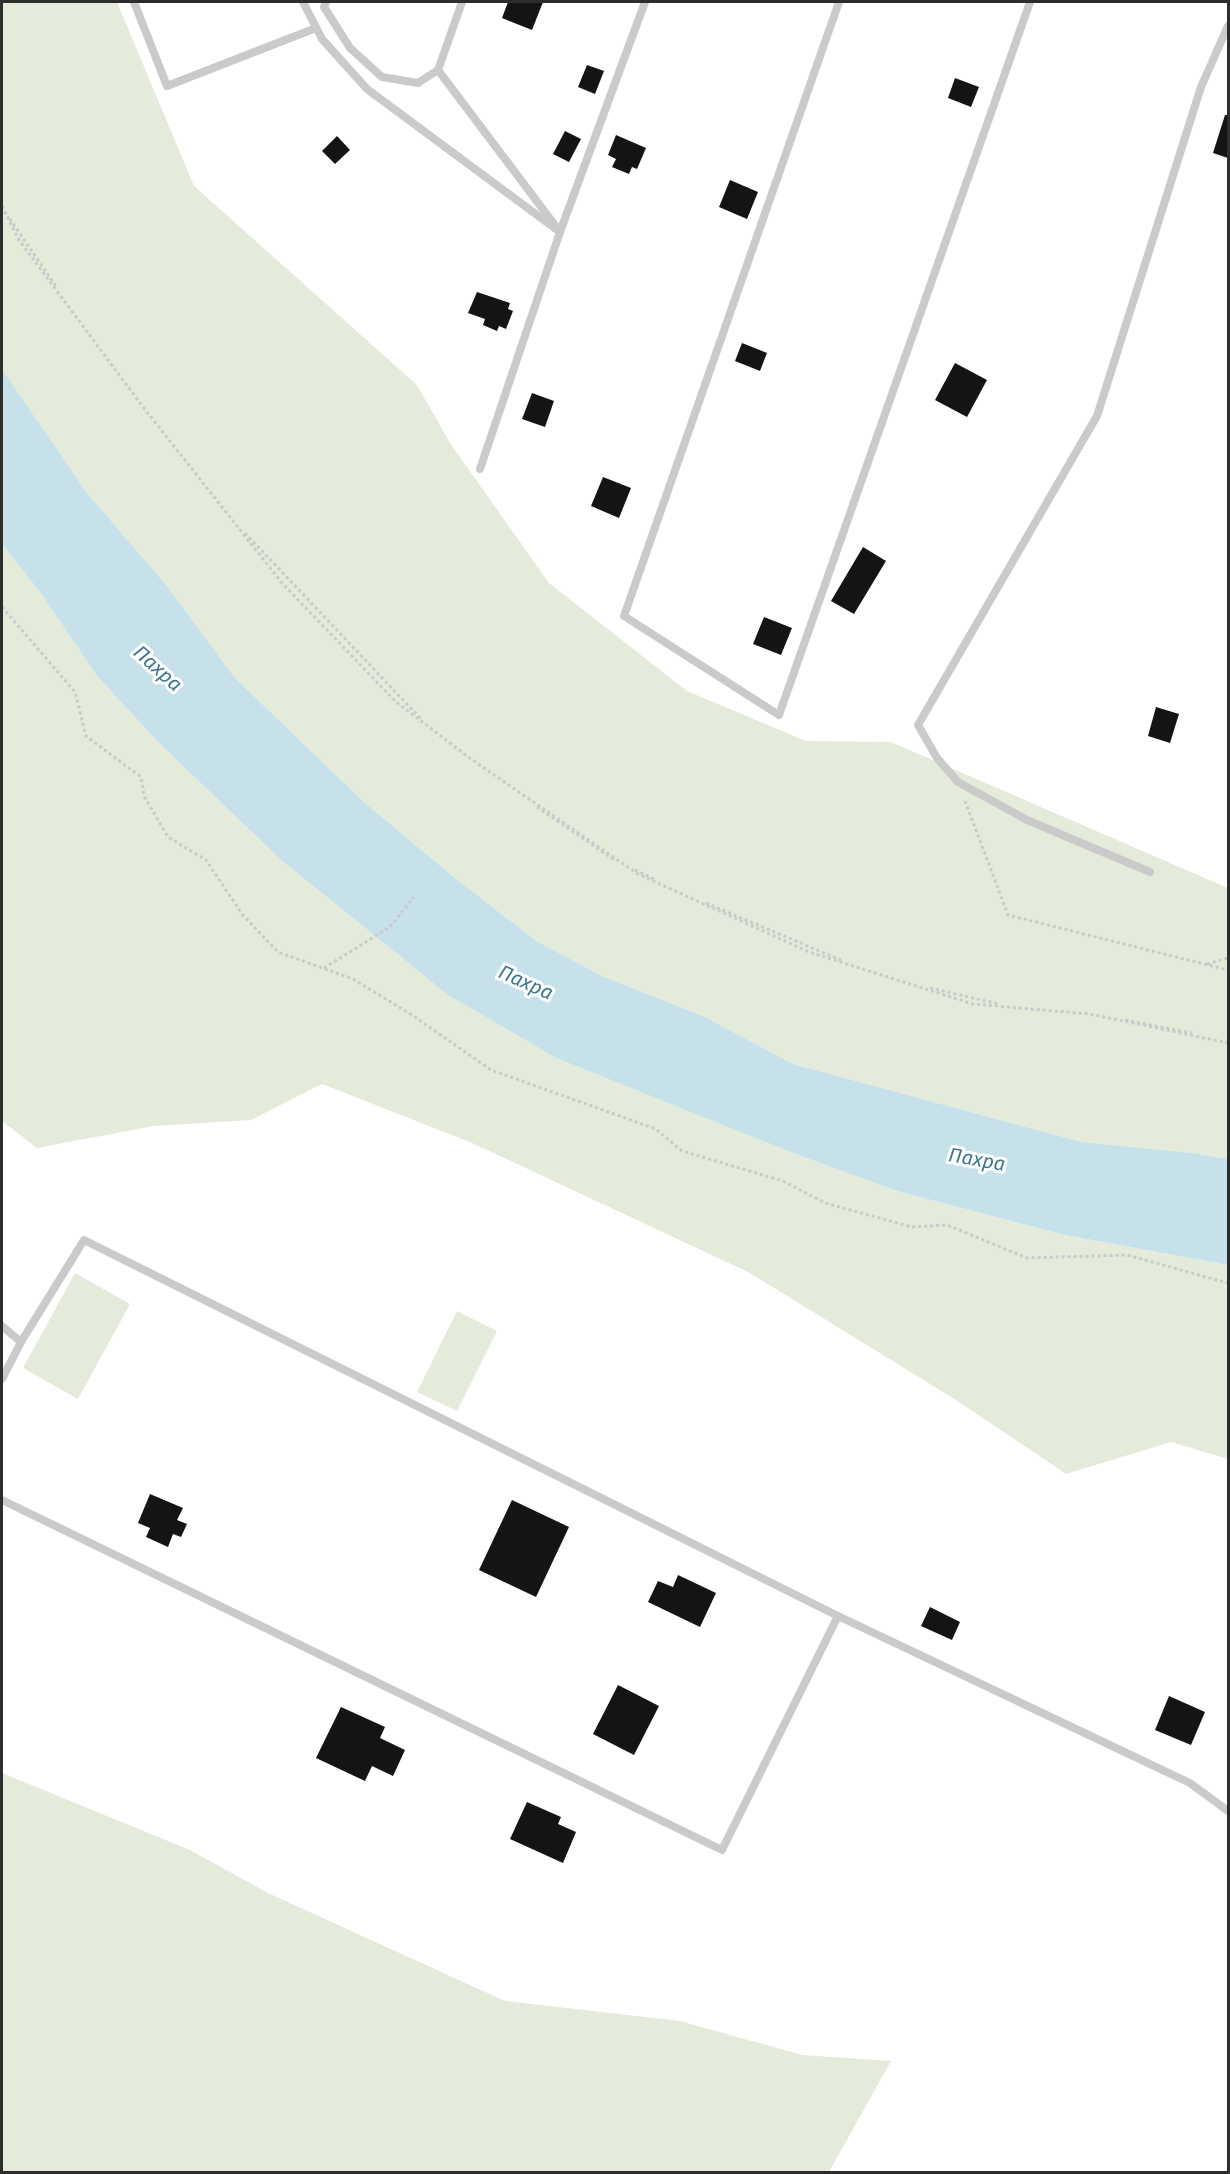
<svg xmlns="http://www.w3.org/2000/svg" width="1230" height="2174" font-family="'Fira Sans',sans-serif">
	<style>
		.green { fill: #e5ebdb }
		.water { fill: #c7e1ea }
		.building { fill: #141414 }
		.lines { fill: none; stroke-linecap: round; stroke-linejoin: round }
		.path { stroke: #cacaca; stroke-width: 3; stroke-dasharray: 3 3; stroke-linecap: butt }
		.service { stroke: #cacaca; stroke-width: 8 }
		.labels { text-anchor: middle; stroke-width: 6; stroke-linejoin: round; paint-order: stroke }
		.water-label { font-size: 20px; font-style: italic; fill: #3d788e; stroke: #fff }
	</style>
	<rect width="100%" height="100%" fill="#fff"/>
	<g class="green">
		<polygon points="2,2 117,2 194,186 417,385 450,443 549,583 687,691 806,741 891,742 1228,888 1228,1159 1192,1153 1082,1142 793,1064 703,1016 604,977 538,942 456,879 364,802 235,678 167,586 87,493 2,369"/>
		<polygon points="2,544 40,592 97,676 157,741 281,860 448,995 556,1058 793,1153 897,1191 1065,1235 1228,1265 1228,1459 1171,1442 1066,1474 956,1400 748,1272 472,1143 322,1084 251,1120 154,1126 37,1148 2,1121"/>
		<polygon points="75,1273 130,1304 78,1399 23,1368"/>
		<polygon points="457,1311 497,1331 457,1411 417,1392"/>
		<polygon points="2,1773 190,1850 268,1893 505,2001 680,2021 802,2055 891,2061 829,2172 2,2172"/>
	</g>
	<polygon class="water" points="2,369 87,493 167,586 235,678 364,802 456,879 538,942 604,977 703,1016 793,1064 1082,1142 1193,1153 1228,1159 1228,1265 1065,1235 897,1191 793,1153 556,1058 448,995 281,860 157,741 97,676 40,592 2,544"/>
	<g class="building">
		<polygon points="508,2 543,2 532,30 502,18"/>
		<polygon points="587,65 604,71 595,94 578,87"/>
		<polygon points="955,78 979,87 971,107 948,98"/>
		<polygon points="1225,115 1228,115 1228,158 1213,153"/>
		<polygon points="565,131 581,139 569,162 553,154"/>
		<polygon points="616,135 646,148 637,169 632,167 629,174 612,167 616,159 608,155"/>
		<polygon points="337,136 350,150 335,164 322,151"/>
		<polygon points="730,180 758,192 747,219 719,207"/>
		<polygon points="477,292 510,303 508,309 513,311 506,329 499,326 497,331 483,325 485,319 468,313"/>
		<polygon points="742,343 767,353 760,371 735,361"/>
		<polygon points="955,363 987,380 967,417 935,400"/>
		<polygon points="532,393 554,401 545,427 522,419"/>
		<polygon points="603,477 631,488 619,518 591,506"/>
		<polygon points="863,547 886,561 854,614 831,601"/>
		<polygon points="764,617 792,628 781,655 753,644"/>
		<polygon points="1156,707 1179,714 1170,743 1148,736"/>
		<polygon points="150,1494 183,1508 177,1520 187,1524 181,1537 173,1534 168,1547 146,1537 150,1528 138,1523"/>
		<polygon points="512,1500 569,1527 536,1597 479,1570"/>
		<polygon points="678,1575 716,1593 700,1627 648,1602 658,1581 673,1587"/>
		<polygon points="930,1607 960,1622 952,1640 921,1626"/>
		<polygon points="618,1685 659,1706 634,1755 593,1734"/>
		<polygon points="1169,1696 1205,1712 1191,1745 1155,1730"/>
		<polygon points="341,1707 385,1727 380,1738 405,1750 393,1776 372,1766 365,1781 316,1758"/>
		<polygon points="527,1802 561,1817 558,1824 576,1832 563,1863 510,1839"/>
	</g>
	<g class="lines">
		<g class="path">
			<polyline points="2,206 19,240 143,407 282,583 396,702 471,759 638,874 809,952 973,1004 1090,1014 1228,1043"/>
			<polyline points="10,219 57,288"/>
			<polyline points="245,533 422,720"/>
			<polyline points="2,607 75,692 86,736 141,777 144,796 168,837 206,860 242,914 278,952 353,979 412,1015 491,1070 656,1129 682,1151 783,1181 825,1203 912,1227 947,1225 1027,1258 1127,1255 1228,1283"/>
			<polyline points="965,801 1008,915 1228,970"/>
			<polyline points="537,807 616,861"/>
			<polyline points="635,870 654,879"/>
			<polyline points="706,903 841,960"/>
			<polyline points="1207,964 1228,958"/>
			<polyline points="324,968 390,927 414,897"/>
			<polyline points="930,988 999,1004"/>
			<polyline points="1125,1020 1192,1033"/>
		</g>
		<g class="service">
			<polyline points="134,2 167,86 316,28"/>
			<polyline points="303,2 322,39 367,89 560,232 480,469"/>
			<polyline points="326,2 324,7 350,48 382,77 418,83 438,70 462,2"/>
			<polyline points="839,2 624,616 779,715 1030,2"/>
			<polyline points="438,70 560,232 645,2"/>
			<polyline points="1150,872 1027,820 958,782 937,758 918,725 1097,416 1201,87 1228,26"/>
			<polyline points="2,1326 21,1342"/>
			<polyline points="2,1379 21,1342 84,1240 838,1616 1190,1783 1228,1811"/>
			<polyline points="2,1500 722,1850 838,1616"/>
		</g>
	</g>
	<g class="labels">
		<g class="water-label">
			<text transform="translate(158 668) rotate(42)" y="7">Пахра</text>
			<text transform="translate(526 982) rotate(24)" y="7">Пахра</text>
			<text transform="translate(977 1159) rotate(10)" y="7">Пахра</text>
		</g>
	</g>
	<rect width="1230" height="2174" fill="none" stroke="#2d2d2d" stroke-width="6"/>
</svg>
